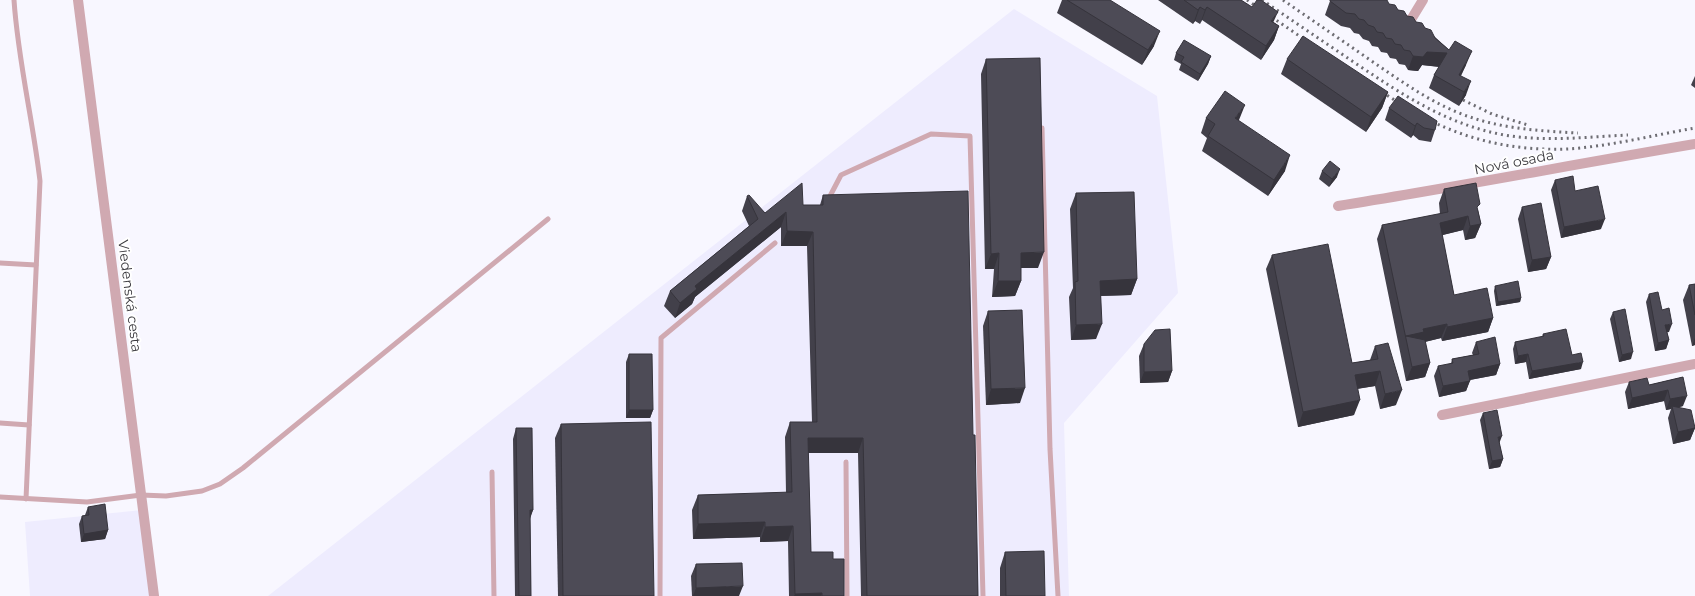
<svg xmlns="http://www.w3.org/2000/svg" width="1695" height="596" font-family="Montserrat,sans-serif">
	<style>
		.industrial { fill: #eeecfe }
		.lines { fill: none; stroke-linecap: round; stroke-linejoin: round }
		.lane { stroke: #d0a9b1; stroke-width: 5 }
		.street { stroke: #d0a9b1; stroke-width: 10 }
		.rail { stroke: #6e6d73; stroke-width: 3; stroke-dasharray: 2 4; stroke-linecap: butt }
		.wall { fill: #42404a }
		.shaded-wall { fill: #36343c }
		.building { fill: #4d4b56; stroke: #36343c }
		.labels { text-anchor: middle; stroke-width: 4; stroke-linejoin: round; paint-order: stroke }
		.street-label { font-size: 14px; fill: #3b3a3f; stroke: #fff }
	</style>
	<rect width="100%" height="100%" fill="#f8f7ff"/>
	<g class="industrial">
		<polygon points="1014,9 1157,96 1178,293 1064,423 1069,596 268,596"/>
		<polygon points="142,510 150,596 30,596 25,522"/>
	</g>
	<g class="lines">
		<g class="lane">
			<path d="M14,0c4,61 19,120 26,181l-14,318"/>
			<polyline points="1042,128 1050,449 1058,596"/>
			<polyline points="829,198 841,175 931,134 970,136 983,596"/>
			<polyline points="0,263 36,265"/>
			<polyline points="0,423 29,425"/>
			<polyline points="846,462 847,596"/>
			<polyline points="492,472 494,596"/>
			<polyline points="0,497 87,502 141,495 166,496 202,491 220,484 243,468 548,219"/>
			<polyline points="660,596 661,338 775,243"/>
		</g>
		<g class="street">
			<polyline points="78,0 154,596"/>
			<polyline points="1412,18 1423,0"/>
			<path d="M1338,206c119,-19 238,-42 357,-62"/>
			<polyline points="1442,415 1695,364"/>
		</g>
		<g class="rail">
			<polyline points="1247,0 1311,44"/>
			<path d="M1262,0c31,21 62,42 93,63 48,32 91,61 149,72 42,7 82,2 124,0"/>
			<path d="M1283,0c30,21 60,41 90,62 31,21 61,43 97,55 35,12 71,14 108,16"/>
			<polyline points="1377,89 1404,106"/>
			<polyline points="1463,100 1492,114 1528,125"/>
			<path d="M1427,119c43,22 90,32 139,30 41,-2 88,-14 129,-21"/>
		</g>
	</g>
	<g class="wall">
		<polygon points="1062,0 1110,0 1154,46 1142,65 1057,13"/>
		<polygon points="1158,0 1241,0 1279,26 1274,40 1261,60 1202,20 1200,24 1195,21 1193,24"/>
		<polygon points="1330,1 1389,4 1425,28 1466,65 1461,76 1466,95 1459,106 1429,88 1434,75 1439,67 1422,65 1418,71 1408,70 1405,65 1399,64 1396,59 1390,58 1387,53 1381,52 1378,47 1372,46 1369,41 1363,39 1359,34 1354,33 1350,28 1341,26 1325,15"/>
		<polygon points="1176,53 1211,56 1208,64 1198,81 1179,70 1181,64 1174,60"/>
		<polygon points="986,59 1038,268 1021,268 1021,281 1015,296 992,297 994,269 985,269 981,74"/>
		<polygon points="1287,59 1388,92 1382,108 1366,132 1281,74"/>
		<polygon points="1695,76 1695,88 1691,85"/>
		<polygon points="1389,108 1435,130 1431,142 1419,140 1413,135 1411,138 1385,120"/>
		<polygon points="1206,118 1239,121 1285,171 1268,196 1202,151 1207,138 1201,133"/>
		<polygon points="1322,171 1337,177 1329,187 1319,179"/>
		<polygon points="1555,180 1575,191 1601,229 1561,238 1551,190"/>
		<polygon points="1444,189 1478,210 1481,224 1475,238 1465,240 1463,230 1442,235 1454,295 1493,318 1488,332 1442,341 1441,338 1425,342 1430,363 1425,377 1406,381 1377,239 1382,225 1440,214 1439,203"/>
		<polygon points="1076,193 1137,279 1131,295 1101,296 1096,339 1071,340 1069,297 1073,288 1070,209"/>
		<polygon points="823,195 973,435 978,596 861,596 858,453 808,453 811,552 833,559 844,596 789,596 788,541 760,542 760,537 693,539 692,510 698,495 786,493 785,437 790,422 812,422 807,246 781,246 781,227 695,297 692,304 675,318 664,306 670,291 749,226 742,211 747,196 765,213 803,205 820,205"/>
		<polygon points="1522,207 1551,257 1546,269 1528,272 1518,219"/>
		<polygon points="1272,255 1352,363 1370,360 1375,346 1396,405 1380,409 1375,386 1357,389 1354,415 1298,427 1266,269"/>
		<polygon points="1695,284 1695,345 1692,346 1683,300 1689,285"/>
		<polygon points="1495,286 1521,298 1520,302 1496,306 1494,291"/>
		<polygon points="1649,294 1662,310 1669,332 1667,332 1669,340 1666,349 1655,351 1646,302"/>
		<polygon points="988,311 1020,403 986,405 983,326"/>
		<polygon points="1613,312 1631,359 1619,362 1610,319"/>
		<polygon points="1543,334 1572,355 1581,369 1529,379 1526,362 1515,364 1513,349 1515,342 1542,337"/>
		<polygon points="1476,342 1500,364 1496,375 1470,380 1466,391 1439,397 1434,376 1438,366 1451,364 1452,359 1473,355 1472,353"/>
		<polygon points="1144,344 1172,371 1168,382 1140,383 1139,356"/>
		<polygon points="629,354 653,410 650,418 626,418 626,362"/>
		<polygon points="1683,377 1683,406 1679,407 1695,428 1690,440 1673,444 1668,418 1671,409 1666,410 1664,401 1628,409 1625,392 1629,382 1649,385"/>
		<polygon points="1483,413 1499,442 1503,459 1500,467 1489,469 1480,420"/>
		<polygon points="561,424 654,596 558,596 555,438"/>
		<polygon points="516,428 533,510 530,519 531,596 515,596 513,439"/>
		<polygon points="88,507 108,530 105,539 81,542 79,524 82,516 85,515"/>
		<polygon points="1005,552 1045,596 1000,596 1000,568"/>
		<polygon points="696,564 739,596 692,596 691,576"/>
	</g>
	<g class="shaded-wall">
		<polygon points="1200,7 1195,21 1193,24 1198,10"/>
		<polygon points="1207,7 1202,20 1200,24 1205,10"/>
		<polygon points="1278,12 1272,25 1271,21"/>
		<polygon points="1279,26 1274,40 1261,60 1266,46"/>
		<polygon points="1160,31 1154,46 1142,65 1148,50"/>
		<polygon points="1472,51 1466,65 1454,88 1459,75"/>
		<polygon points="1427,52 1447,53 1442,67 1422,65 1418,71 1408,70 1413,56"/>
		<polygon points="1211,56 1208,64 1198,81 1200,74"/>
		<polygon points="1471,81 1466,95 1459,106 1464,92"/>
		<polygon points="1388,92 1382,108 1366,132 1371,117"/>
		<polygon points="1245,105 1239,120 1230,134 1235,118"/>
		<polygon points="1417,123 1413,135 1411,138 1415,126"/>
		<polygon points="1290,155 1285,171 1268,196 1274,180"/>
		<polygon points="1340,169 1337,177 1329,187 1332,179"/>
		<polygon points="786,212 781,227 695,297 692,304 675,318 680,303 695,286"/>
		<polygon points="1468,216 1463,230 1435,237 1440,223"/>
		<polygon points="1605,219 1601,229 1561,238 1564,227"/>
		<polygon points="1481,224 1475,238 1465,240 1470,226"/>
		<polygon points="787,231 813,232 807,246 781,246"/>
		<polygon points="1044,252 1038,268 1015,268 1021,253"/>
		<polygon points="999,253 994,269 985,269 991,254"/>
		<polygon points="1551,257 1546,269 1528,272 1532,260"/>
		<polygon points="1137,279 1131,295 1095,296 1100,281"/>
		<polygon points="998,281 1021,281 1015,296 992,297"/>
		<polygon points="1521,298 1520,302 1496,306 1498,302"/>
		<polygon points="1493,318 1488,332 1442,341 1447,327"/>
		<polygon points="1102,324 1096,339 1071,340 1076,325"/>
		<polygon points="1447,324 1441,338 1420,343 1406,336 1423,329"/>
		<polygon points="1672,324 1669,332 1663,333 1665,325"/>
		<polygon points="1695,338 1695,345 1692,346"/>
		<polygon points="1669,340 1666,349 1655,351 1658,343"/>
		<polygon points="1633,352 1631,359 1619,362 1622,355"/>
		<polygon points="1528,354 1526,362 1515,364 1518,356"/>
		<polygon points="1583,362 1581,369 1529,379 1532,371"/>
		<polygon points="1430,363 1425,377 1406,381 1412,367"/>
		<polygon points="1500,364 1496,375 1464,381 1468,371"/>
		<polygon points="1172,371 1168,382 1140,383 1144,372"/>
		<polygon points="1380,371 1375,386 1349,390 1355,375"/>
		<polygon points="1470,381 1466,391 1439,397 1443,386"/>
		<polygon points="1025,388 1020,403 986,405 991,389"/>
		<polygon points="1402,390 1396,405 1380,409 1385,394"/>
		<polygon points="1668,390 1664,401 1628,409 1632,398"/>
		<polygon points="1687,396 1683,406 1673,409 1672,406 1671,409 1666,410 1670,399"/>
		<polygon points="1360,400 1354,415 1298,427 1303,412"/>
		<polygon points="629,410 653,410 650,418 626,418"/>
		<polygon points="1695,428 1690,440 1673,444 1678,432"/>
		<polygon points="1502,436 1499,444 1498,437"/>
		<polygon points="808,438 863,438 858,453 803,453"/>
		<polygon points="1503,459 1500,467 1489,469 1492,461"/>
		<polygon points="530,510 533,510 529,520"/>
		<polygon points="765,522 760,537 693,539 698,524"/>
		<polygon points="793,526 788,541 760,542 765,527"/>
		<polygon points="108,530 105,539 81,542 84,534"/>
		<polygon points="743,586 739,596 693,596 696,588"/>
		<polygon points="822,593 821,596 794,596 795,594"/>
	</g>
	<g class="building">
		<polygon points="1067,0 1110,0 1160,31 1148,50"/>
		<polygon points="1184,0 1241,0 1252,7 1257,0 1261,0 1278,12 1271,21 1279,26 1266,46 1207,7 1205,10 1200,7 1198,10"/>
		<polygon points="1330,0 1387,0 1389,4 1395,5 1398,10 1404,11 1407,16 1413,17 1416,22 1422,23 1425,28 1431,30 1435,38 1449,50 1455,41 1472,51 1459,75 1471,81 1464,92 1434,75 1447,53 1427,52 1423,57 1413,56 1410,51 1404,50 1401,45 1395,44 1392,39 1386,38 1383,33 1377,32 1374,27 1368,25 1364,20 1359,19 1355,14 1346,13 1330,1"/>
		<polygon points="1303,36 1388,92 1371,117 1287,59"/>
		<polygon points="1184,40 1211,56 1200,74 1181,62 1184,57 1176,53"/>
		<polygon points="1040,58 1044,252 1021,253 1021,281 998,281 999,253 991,254 986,59"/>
		<polygon points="1225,91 1245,105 1235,118 1290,155 1274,180 1208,136 1215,124 1206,118"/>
		<polygon points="1398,96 1437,121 1435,130 1424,128 1417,123 1415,126 1389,108"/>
		<polygon points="1330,161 1340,169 1332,179 1322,171"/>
		<polygon points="1573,176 1575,191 1598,186 1605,219 1564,227 1555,180"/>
		<polygon points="802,183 803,205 823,205 823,195 968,191 973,435 975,435 978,596 867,596 863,438 808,438 811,552 833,552 833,559 844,559 844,596 822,596 822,593 795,594 793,526 765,527 765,522 698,524 698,495 792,492 790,422 817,422 813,232 787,231 786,212 695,286 697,289 680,303 670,291 758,219 747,196 749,195 765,213"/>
		<polygon points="1476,183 1480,204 1477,207 1481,224 1470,226 1468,216 1440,223 1454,295 1487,288 1493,318 1447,327 1447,324 1423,329 1424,332 1406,336 1425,340 1430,363 1412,367 1382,225 1448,212 1444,189"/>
		<polygon points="1134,192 1137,279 1100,281 1102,324 1076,325 1075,282 1078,281 1076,193"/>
		<polygon points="1541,203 1551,257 1532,260 1522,207"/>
		<polygon points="1328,244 1352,363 1378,359 1375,346 1388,343 1402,390 1385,394 1380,371 1355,375 1360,400 1303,412 1272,255"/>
		<polygon points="1518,281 1521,298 1498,302 1495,286"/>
		<polygon points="1695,284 1695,315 1689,285"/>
		<polygon points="1658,292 1662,310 1669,308 1672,324 1665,325 1669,340 1658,343 1649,294"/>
		<polygon points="1625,309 1633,352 1622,355 1613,312"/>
		<polygon points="1022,310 1025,388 991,389 988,311"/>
		<polygon points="1170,329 1172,371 1144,372 1144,344 1155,330"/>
		<polygon points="1566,329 1572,355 1581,353 1583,362 1532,371 1528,354 1518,356 1515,342 1544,336 1543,334"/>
		<polygon points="1495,337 1500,364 1468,371 1470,381 1443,386 1438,366 1453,363 1452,359 1479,354 1476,342"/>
		<polygon points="629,354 652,354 653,410 629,410"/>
		<polygon points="1683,377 1687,396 1670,399 1668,390 1632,398 1629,382 1647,378 1649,385"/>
		<polygon points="1672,406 1691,410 1695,428 1678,432"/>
		<polygon points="1497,410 1502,436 1498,437 1503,459 1492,461 1483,413"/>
		<polygon points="651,422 654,596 563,596 561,424"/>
		<polygon points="516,428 532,428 533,510 530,510 531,596 519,596"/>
		<polygon points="105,504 108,530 84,534 82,516 89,515 88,507"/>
		<polygon points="1044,551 1045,596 1006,596 1005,552"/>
		<polygon points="742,563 743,586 696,588 696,564"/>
	</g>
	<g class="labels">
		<g class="street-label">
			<text transform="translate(1514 162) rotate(-11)" y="5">Nová osada</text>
			<text transform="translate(130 296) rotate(83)" y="5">Viedenská cesta</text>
		</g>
	</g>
</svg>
